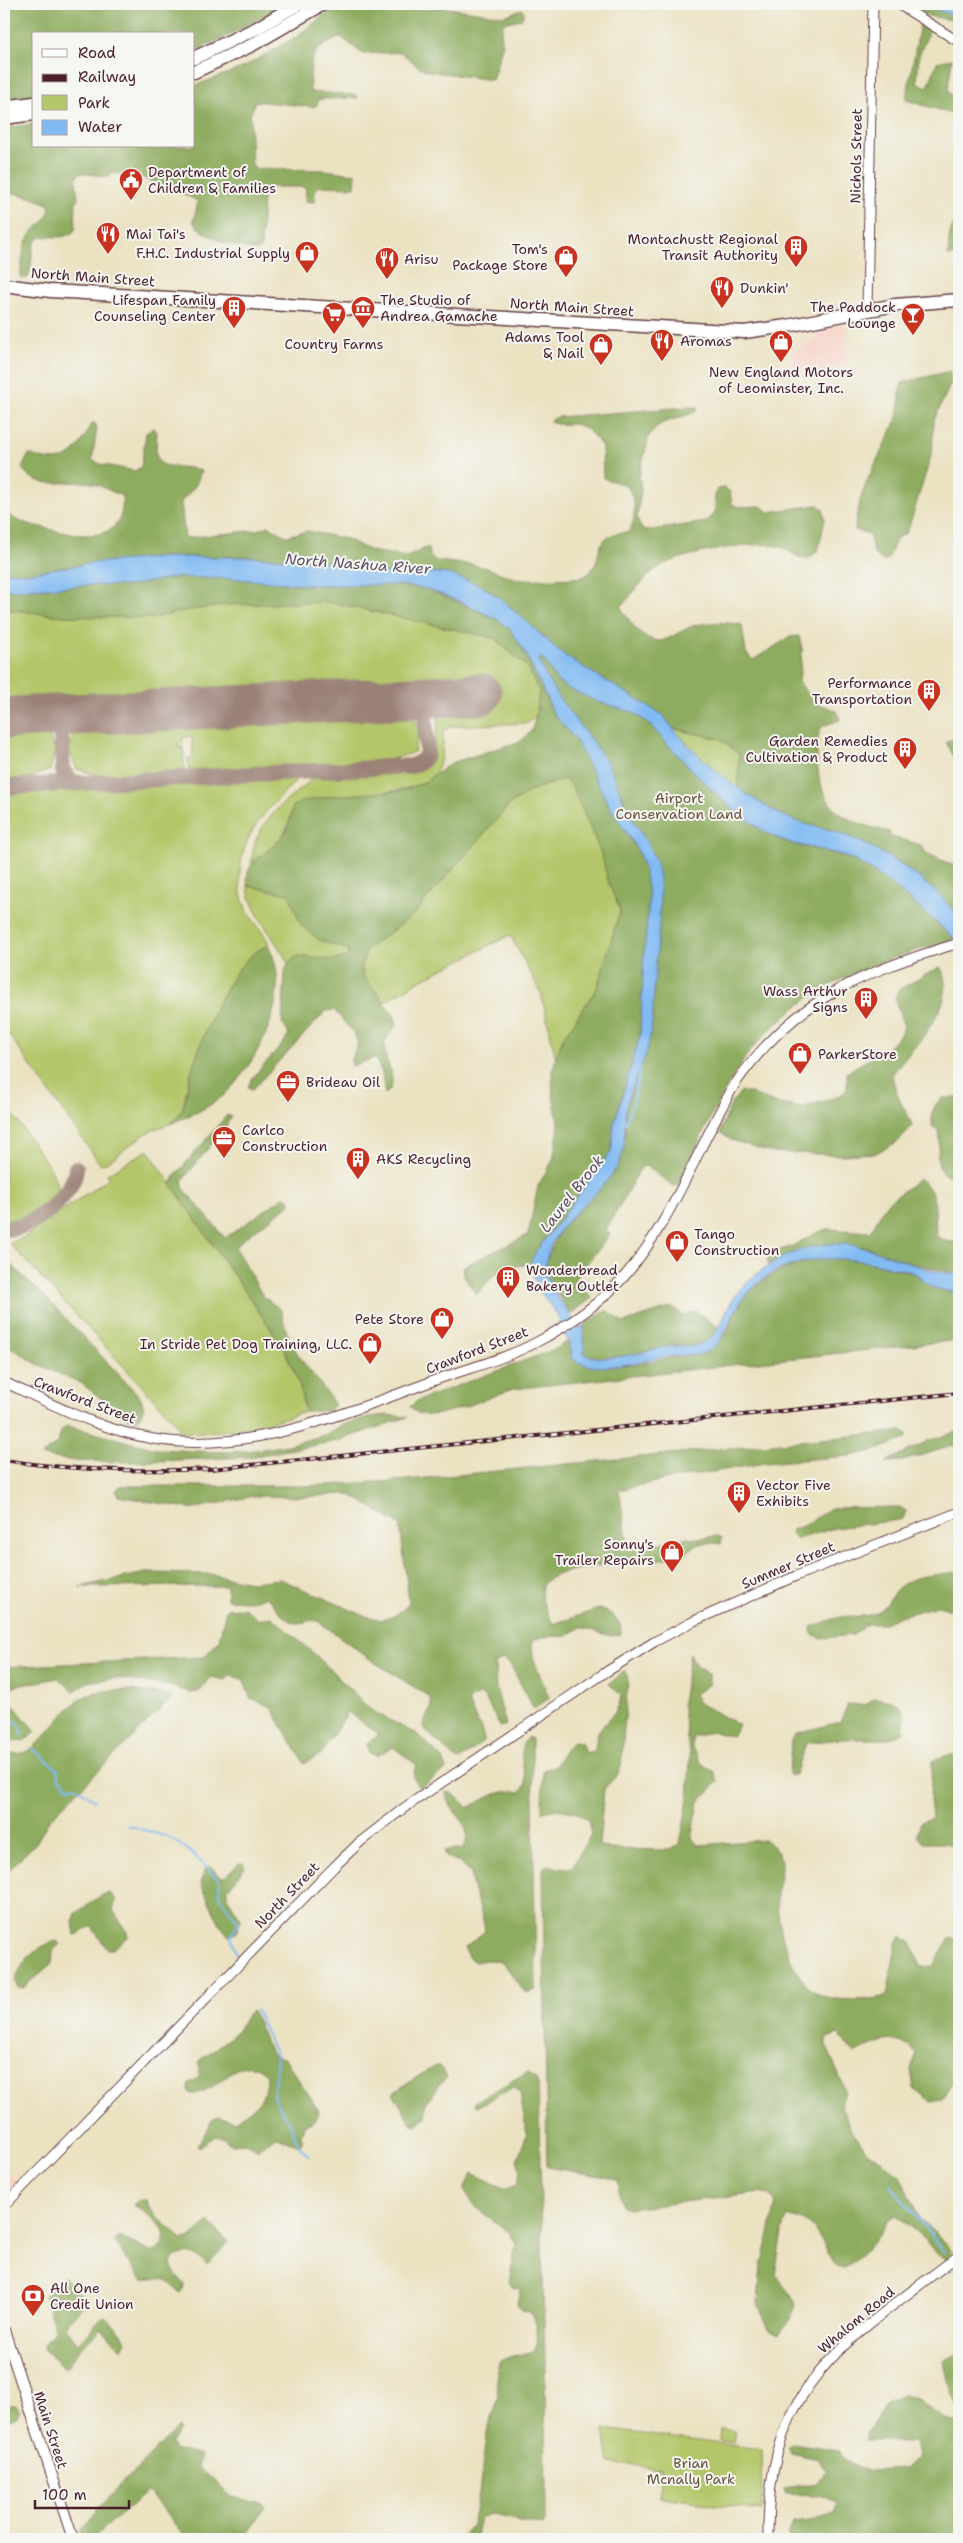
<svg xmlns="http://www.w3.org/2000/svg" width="963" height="2543" font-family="'Shantell Sans',sans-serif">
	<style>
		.built { fill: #f7d1c6 }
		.green { fill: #b3c76b; stroke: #7e734b }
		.forest { fill: #8eac5f; stroke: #6c6645 }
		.water { fill: #82bbf3; stroke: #666d8f }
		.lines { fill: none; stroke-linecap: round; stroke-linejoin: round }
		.stream { stroke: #82bbf3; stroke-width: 2 }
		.taxiway { stroke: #9a8076; stroke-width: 16 }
		.runway { stroke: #9a8076; stroke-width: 42 }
		.secondary-casing { stroke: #623c42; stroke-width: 11 }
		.primary-casing { stroke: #623c42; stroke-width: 12 }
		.highway-casing { stroke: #623c42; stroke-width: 15 }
		.secondary { stroke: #fff; stroke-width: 9 }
		.primary { stroke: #fff; stroke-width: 10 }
		.highway { stroke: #fff; stroke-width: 12 }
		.rail-casing { stroke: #4a1f2b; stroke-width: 4 }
		.rail { stroke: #f6f6f2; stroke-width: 2; stroke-dasharray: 5.5; stroke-linecap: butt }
		.labels { text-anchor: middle; stroke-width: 4; stroke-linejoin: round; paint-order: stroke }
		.street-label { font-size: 14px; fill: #4a1f2b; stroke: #f6f6f2 }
		.poi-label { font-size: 14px; fill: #4a1f2b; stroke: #f6f6f2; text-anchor: start }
		.park-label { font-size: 14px; fill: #6a513e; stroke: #f6f6f2 }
		.water-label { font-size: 15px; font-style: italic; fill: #5b4e67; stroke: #f6f6f2 }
	</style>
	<rect width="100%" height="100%" fill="#f6f6f2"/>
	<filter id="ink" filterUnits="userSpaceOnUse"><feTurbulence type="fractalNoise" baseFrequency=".02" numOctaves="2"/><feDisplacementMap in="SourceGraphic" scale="10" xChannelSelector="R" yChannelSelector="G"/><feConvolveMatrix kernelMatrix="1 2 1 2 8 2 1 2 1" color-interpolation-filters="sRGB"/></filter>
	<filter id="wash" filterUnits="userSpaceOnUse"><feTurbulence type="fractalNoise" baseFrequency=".0096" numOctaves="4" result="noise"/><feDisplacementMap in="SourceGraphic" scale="20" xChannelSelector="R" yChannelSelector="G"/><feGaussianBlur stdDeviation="1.12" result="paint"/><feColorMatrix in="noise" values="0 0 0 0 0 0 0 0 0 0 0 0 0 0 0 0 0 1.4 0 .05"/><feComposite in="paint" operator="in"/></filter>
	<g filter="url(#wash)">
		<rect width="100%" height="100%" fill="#ebe2c2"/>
		<g class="built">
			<polygon points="845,324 847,364 792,375 792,351 807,346 806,343 814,341 818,329"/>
			<polygon points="4,2170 17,2182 4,2196"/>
		</g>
		<g class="green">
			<path d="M330,602l164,36 34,30 11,24 -3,24 -8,7 -77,3 -8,6c0,13 0,26 -6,38 -16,31 -111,21 -144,36 -5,30 -18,40 -42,57l4,-21 9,-18 15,-17 37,-31 98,-4c23,-10 21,-40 26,-61l44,-3 -3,-28 -477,24v-95l59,7 91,2 29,-7 43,-6z"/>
			<polygon points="802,648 787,793 959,900 959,926 615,896 620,911 597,988 562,1040 556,1059 541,993 510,935 419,981 385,1002 363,976 361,966 367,949 412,916 509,805 532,790 564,779 572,785 580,702"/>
			<polygon points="412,712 419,731 414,752 393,759 341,764 189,772 188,758 193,758 192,737 183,737 183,743 178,744 178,747 183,747 185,772 98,775 77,769 69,750 74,729"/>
			<polygon points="47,731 55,750 50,770 28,778 4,781 4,733"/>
			<path d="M298,778c-27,30 -55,50 -58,93 0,8 0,22 3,30 5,14 17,27 25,40v5c-39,10 -69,102 -80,137 -3,9 -3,21 -7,30 -7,12 -21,13 -32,19 -14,8 -29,22 -43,31l-6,1 -96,-136v-236z"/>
			<path d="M248,886l41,8 30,46 30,10 -1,7 -15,3 -35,-4 -10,7c-11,-22 -39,-53 -40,-77z"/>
			<path d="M4,1101l47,68 7,19c-6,14 -39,36 -54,31z"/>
			<path d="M148,1150l136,198 15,35 6,28c-41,15 -80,23 -125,21l-4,-9 -166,-179 1,-2 12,-4 86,-60 -2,-4z"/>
			<polygon points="721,2427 736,2431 734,2443 720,2441"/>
			<polygon points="604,2429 761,2449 762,2510 660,2497 660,2469 609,2463"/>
		</g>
		<g class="forest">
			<polygon points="4,4 285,4 232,34 194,51 194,34 34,34 34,95 4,99"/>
			<path d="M338,4h72v6l22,-1 2,-3 70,10 18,-7 2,4 -3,6 -18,4 -2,12 2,9 -11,36 -64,-9 -9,-4 -18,-15 -38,2 -22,-17c-34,14 -30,21 -31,55l46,3 2,3 -39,1 -3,7 -3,1 -58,-6 -5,15 2,50 4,3 67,1 33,4 -1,13 -37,-1 -3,6v10l-10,-1 1,-12 -2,-2h-36l-5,9 -2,51 -3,4 -33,-8 -24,-12 -8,-9 5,-20 -4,-3 -50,-21h-10v-4l-23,-1 -1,4 -30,-4 -4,5 2,22 -2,1 -1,29c-12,14 -32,0 -40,12 -5,10 -2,25 -7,36h-8c2,-12 2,-29 8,-40 8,-14 19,-13 22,-32 -8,-6 -36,-15 -46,-13v-65l30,-4v22h160v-60l48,-18 54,-31z"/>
			<polygon points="905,4 921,4 948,14 959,15 959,21 929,16"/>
			<polygon points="920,24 925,26 929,32 919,55 917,83 928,87 937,62 952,59 948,89 951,95 959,96 959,116 906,100"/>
			<path d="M959,217v38l-11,1c1,-14 0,-29 11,-39z"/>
			<path d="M950,371l1,12 -17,37 -2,33 -23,74 -3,6 -9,5 -9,21 -5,2 -9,-7 -5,-20 -14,-4c2,-39 24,-71 39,-105 7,-15 4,-28 8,-42z"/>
			<path d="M688,407h10l-2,5 -36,12 -11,12 -10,41 2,12 -4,29 3,8 5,5 61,-9 9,-9v-20l2,-4 8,-1 5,4 2,12 7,3 22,-1 7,6 50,-7 5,4 2,10 -7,32 -10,8c-16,-2 -18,-10 -31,-13 -19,-6 -98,8 -116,20 -16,10 -28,27 -40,41 7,14 26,39 43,33 11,-4 21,-12 32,-15 13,-3 34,-3 46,0l4,28 7,7 37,-23 9,-1 3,12 -3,34 15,20 23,9 3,9 -18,6c-6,11 -5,22 -5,34 3,51 28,62 73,72l-1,4 32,9 5,8 33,15v48c-32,-37 -72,-65 -117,-82 -14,-6 -30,-7 -44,-12 -21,-8 -42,-21 -60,-34l1,-34 -19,-15 -48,-11 -9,-13 -98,-59 -65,-58 -20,-13 -63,-14 -35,2 -65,-12 -61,-4h-87l-69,5 -72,11 -24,-1v-62c10,13 26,14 41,18 33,9 82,18 77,-32 -10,-4 -20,-10 -30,-13 -23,-5 -54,10 -70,-15l7,-14c36,15 48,0 63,-31h3l2,5 -5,32 8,4 35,7 6,-4 5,-34 7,-5 4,5c-5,46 11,27 44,38l-5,14 -15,17 4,36 72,-8 12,-4 17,10 22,-5 38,8 25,12 36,6 21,-10 3,11 6,3c15,2 31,2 46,6 12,3 24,10 37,12 7,1 61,0 65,-3 24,-15 0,-42 44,-44 7,-11 8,-35 -3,-46 -5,-4 -17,-5 -23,-8l-1,-31c-7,-10 -17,-23 -30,-23 -9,0 -15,2 -23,-3l9,-4z"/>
			<path d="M176,577l62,2 70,6h92l27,4 70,30 13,10 9,13 36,74 20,23 35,68 28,44 6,18 5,30 -5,55 -4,82 -26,87 -3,29 -75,99 -6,13 -19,3 -17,8 -18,20 -13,-21 1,-8 64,-31 10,-49 15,-26 3,-16 3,-17 -6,-30 -1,-26 10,-31 35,-52 23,-77 -12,-30 -7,-28 -29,-67 -8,-7 -32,11 -23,15 -97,111 -45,33 -6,17 2,10 32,41 2,8c-4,5 -10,11 -12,17 -5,15 18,42 0,52l-3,-21 -7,-15 -23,8 -1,-7 7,-15 -4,-11 -20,-23 -8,1 -74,79 -4,-3c9,-20 30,-33 41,-53l-7,-11 3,-51 3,-9 10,-7 35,4 14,-3 2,-7 -30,-10 -18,-15 -12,-31 -41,-8c-6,-26 20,-31 33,-47 8,-10 10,-21 12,-33l11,-5 27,-5 70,-5 22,-8 28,-20 70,-22 11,-11 4,-14 3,-24 -11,-24 -34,-30 -164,-36 -104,3 -43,6 -29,7 -91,-2 -59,-7v-21l12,2 74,-5 37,1z"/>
			<path d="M542,657l15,24 41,21 34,10 15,10c35,37 79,88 123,113 27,15 59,12 87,27 35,18 68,52 99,77 -71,19 -139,41 -191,96 -6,7 -15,14 -20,23 -27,40 -46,84 -67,127l-4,1 -28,-20 -5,1 -35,63 4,4 -35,45 17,19 -21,16 -26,-39 1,-14 13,-29 61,-70 5,-27 1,-28 22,-61 4,-29 6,-144 -51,-109 -19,-29 -23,-26 -20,-33 -6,-17z"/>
			<polygon points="953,739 959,740 959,766 946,742"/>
			<path d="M268,946c27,45 -10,117 -44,149 -16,14 -36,21 -54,29 3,-3 8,-7 10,-11 7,-11 7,-29 11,-41 11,-33 40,-116 77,-126z"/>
			<path d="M940,967c23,34 -29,82 -48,108 2,10 5,19 9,28 4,9 9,13 11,23l-15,16 -21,11 -34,2 -72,-3 -39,-12 -11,-8 12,-30 9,-10 10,1 23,10 28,5 37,-12 8,-6v-17c23,-18 42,-17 57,-46l-9,-28 3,-9z"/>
			<path d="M943,1098h16v76l-10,2 -7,-3c-9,-17 0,-26 -3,-42l-7,-5c0,-13 0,-21 11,-28z"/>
			<path d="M227,1115l4,2 -5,9 -44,55 2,8 41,49 59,-41 6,3 -1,5 -47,35 -7,8 28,48 18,14c8,45 31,59 54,95l-6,6h-24l-6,-28 -15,-35 -113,-164 4,-8z"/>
			<path d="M919,1179c20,11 16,37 17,57l12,6h11v32l-48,-11 -46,-16 -76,8 -19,9 -3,-2 2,-10 22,-5 27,-15 10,-3 42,3 17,-29z"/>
			<path d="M821,1257l44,4 51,13 9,9 25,9 9,-1v49l-446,49c-21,7 -66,27 -86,26 -7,-1 -13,-3 -17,-8l7,-6 141,-53 10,-7 8,21c32,11 121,-4 147,-25 7,-6 9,-22 15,-30 19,-30 50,-41 83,-50z"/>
			<polygon points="4,1258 52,1304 141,1398 144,1410 138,1419 128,1419 81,1383 37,1364 4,1343"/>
			<path d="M672,1307l11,8 13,-4 23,17c-4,7 -12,15 -20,17 -10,3 -18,1 -27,1 -24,2 -66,21 -88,7l-2,-5 2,-23 23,-15 16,13z"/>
			<polygon points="387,1415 408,1417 337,1441 250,1457 130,1462 76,1461 41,1456 58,1442 61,1431 67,1426 156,1449 218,1452 249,1451 288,1445 328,1434 341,1425 369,1417"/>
			<path d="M902,1431l6,4 -3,4 -31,12 -25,5 -84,7 -101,17 -45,10 9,56 24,-1 36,-8 1,2 30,-3 3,2 -1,6c-10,-2 -20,-2 -29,4 -3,2 -6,6 -9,7 -29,8 -120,8 -138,27 -10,11 3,31 8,42l46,-15 11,4 10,11 1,10 -10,2 -30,-9 -14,9 -26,1 -9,4 1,16 16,41 -15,11 -24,-45 -7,-5 -8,5 1,24 10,37 -6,2 -16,-31 -6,-1 -10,6c4,14 15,26 16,40l-24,19 -4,-1 -32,-30 -1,-4 8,-18 -1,-10 -56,-35 -56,-41c-8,-2 -12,2 -20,2 -15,0 -22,-19 -32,-26l-17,4 -22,-1v-14l-148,1 66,-14 65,1 41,8 29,-3 85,37 17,4 12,-4 11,-8 4,-6 -9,-77 -47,-29 -10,-2 -39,3 -51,-1 -61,13 -74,-13 -2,-6 4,-4h184l92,-5z"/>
			<polygon points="959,1431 959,1444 902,1461 886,1462 928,1441"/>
			<polygon points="900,1507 906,1511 903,1519 899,1520 835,1528 797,1539 791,1533 793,1529 804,1526 831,1508"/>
			<path d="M956,1572l3,2v37l-21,-5 -35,9 -21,9h-15l-14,11 -31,3 -10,-4 -1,-7c10,-3 20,-8 30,-10 12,-2 22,1 34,-4 14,-5 15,-18 23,-25 18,-15 36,-12 58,-16z"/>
			<path d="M244,1608l15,12 11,-3 3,1 46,40 53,53 48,25 23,23 4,10 -28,19c-6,-9 -7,-14 -2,-23l-24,-18 -17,9 -7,-3 -2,-9 12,-10 -31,-22 -28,43 -16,8 -34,-57 -20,-8 -6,-18 -13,-5 -5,5 -15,-3 -11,14 -9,2 -21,-7 -52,-8 -30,4 -14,9 -16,-13 -52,10 -2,4v-25l200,-10 15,-16 7,-32z"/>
			<path d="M690,1653l5,11 14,10v10l-14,10 2,8 42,23 -7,11 -19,-4 -20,5 -2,9 11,18 12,8 4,9 -19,21 -7,36 6,7 67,-5c6,5 13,9 15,17 4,10 -3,26 -3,38 -1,29 12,76 35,95 15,13 57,11 75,6l9,-52 6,-8 10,8 9,23 12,-1 17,-29 9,3v141l-8,4 -9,14 -11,2 -17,-12 -3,-19 6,-17c-24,-21 -38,-12 -63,1l-9,-13 -7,-7 -11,4v9l18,43 -4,17 11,24 15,20 32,23 21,46 28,25 4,8 -6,6 -9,-5 -10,-13 -31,-26 -8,6 -16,23 -27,24 -9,-2c-11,-18 -23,-52 -49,-48l-5,14 -7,43c24,31 29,26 4,59l-10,-5 -11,-26 3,-37 15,-62 -6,-9 -10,-3 -131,17 -6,-2 -6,-26 -11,-4 -59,-10 -4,-299 4,-3 16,4 9,-2 19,-33 -3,-14 -10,-7 -20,-4 -16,3 1,-42 12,-3 10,-17 8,-9 8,1 4,11 9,-2c2,-5 2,-11 3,-16 5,-14 22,-18 24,-40l-12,-11 17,-14 2,10 -7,87 -3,7 -14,15 -5,56 10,4 62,1 9,-6 8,-45 2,-40 -8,-57z"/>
			<path d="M130,1690l41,6 -1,4 -120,119 -14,24 -32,32v-119c9,-5 17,1 28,-8 20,-15 33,-43 56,-53 13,-6 29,-4 42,-5z"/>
			<path d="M4,1694l31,37c-9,12 -17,12 -31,9z"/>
			<path d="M875,1698c25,3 32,8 28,34l-15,7h-48l-34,4 -11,32h-6l2,-35 6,-7 43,-11 8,-18 16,1z"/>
			<path d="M528,1737l4,2 4,251 -10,3c-21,-22 -17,-39 -51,-31l-7,-5 -3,-9 20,-17c-2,-21 -14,-38 -14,-58l-10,-10 -15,-6 -2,-6 20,-3c12,-29 -17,-33 -18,-56l8,2 14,14c18,-9 31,-20 52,-16l6,-8c-1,-13 -10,-37 2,-47z"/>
			<polygon points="959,1754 959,1847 945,1843 923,1843 917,1836 921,1822 932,1818 930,1799 932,1761 944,1756"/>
			<polygon points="243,1863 245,1868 227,1890 227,1897 241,1919 236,1933 229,1936 220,1925 201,1884 205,1870 210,1866 221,1877 226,1877 238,1864"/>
			<path d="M110,1893l6,7 -3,10 16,26 -16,13 -5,1 -16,-23c-7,0 -10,7 -17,8l-2,-13 3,-9 26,-18z"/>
			<path d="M57,1941l3,3 -7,7 -1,12 -29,25h-5l-3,-6c6,-21 21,-36 42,-41z"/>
			<path d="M253,2011l15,37 6,8 12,3c9,19 24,34 33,53l-3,7 -11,5 -4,12 2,5 -4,5 -24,-10 -18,14c-9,-8 -15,-8 -26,-5l-7,-7 -9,-2 -16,11 -2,-3c9,-8 10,-19 19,-28l20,5c19,-15 31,-21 31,-46 -29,-29 -46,19 -76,19l-3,-4 1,-6c14,-6 10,-11 11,-24l37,-28 10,-17z"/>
			<polygon points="434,2066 440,2066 446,2077 426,2103 426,2117 416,2125 411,2123 393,2093"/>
			<path d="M527,2072l9,6 2,7 7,276 1,159 -3,6 -50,-11 -13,2 -5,22h-14l11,-14 7,-32 7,-57 10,-31 2,-12 -2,-14 4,-17c12,-8 17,-6 30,-10 14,-4 5,-32 0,-40l-8,-2 -5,-6 3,-16 -6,1 -5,-6 7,-39 -7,-12 -34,-25 -11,-18 8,-16 34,16 12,-4 2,-16 -3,-9 10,-26 -7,-41 -6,-5c-15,3 -23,15 -38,18l-1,-4z"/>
			<path d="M140,2200l7,1 2,7 33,32 7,-1 20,-17 20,20 -22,23c-12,-12 -17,-14 -33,-8l-3,7 4,10 10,10 -2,6 -4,3c-14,-19 -16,-13 -37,-14 -5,-4 -24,-31 -27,-38l5,-4 31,15h6c21,-22 -7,-35 -23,-47z"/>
			<path d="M64,2277l23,24 -23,26 14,16 24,-25h4l16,15 4,8 -4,8 -21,-21 -22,21 -11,17 -5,2 -20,-19c1,-8 9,-13 12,-21l-11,-32 17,-18z"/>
			<polygon points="959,2353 959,2408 951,2395 944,2361"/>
			<path d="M903,2395c19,1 40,33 56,26v118h-165l-6,-2 4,-15 24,-3 18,-6 2,-11 -15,-7 -34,-1 -3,-6 33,-5 9,-13 -7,-11 -28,-6 -4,-6 5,-4 47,7c10,27 41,20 66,19l13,-12 -3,-16h-49v-7l20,-31z"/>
			<polygon points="12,2405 16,2405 20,2411 16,2418 4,2421 4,2407"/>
			<polygon points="178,2427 179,2430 170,2443 174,2449 201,2456 198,2467 232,2496 244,2501 262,2502 266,2506 242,2539 186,2539 151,2493 147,2492 92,2539 83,2539 80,2531 101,2505"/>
		</g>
		<g class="water">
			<polygon points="921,4 959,4 959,15 948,14"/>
			<path d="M169,557h87l61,4 65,12 35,-2 32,3 31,11 20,13 65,58 98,59c28,40 89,90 135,107 15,5 30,6 44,12 45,18 85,45 117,82v26c-33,-27 -64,-60 -102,-80 -27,-15 -59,-12 -86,-27 -43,-23 -90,-77 -124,-113l-15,-10 -34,-10 -29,-13 -12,-8 -15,-24 -3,2c14,41 46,68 68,104 9,15 13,33 21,48 11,20 26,38 30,61 5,34 -1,69 -3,102 -2,24 -1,49 -7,72 -5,20 -17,40 -22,61 -3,17 2,39 -7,56 -18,36 -66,56 -73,99 -5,25 24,44 31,67l7,-4v28c19,12 60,-2 82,-6 15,-2 29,3 43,-8 11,-8 15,-23 21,-35 17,-30 53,-51 86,-58 50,-12 94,27 143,28v17c-12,1 -26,-1 -35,-9 -3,-3 -5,-7 -8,-8 -7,-4 -18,-5 -26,-7 -39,-10 -73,-13 -111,3 -16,7 -33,23 -42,38 -9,14 -11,31 -26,41 -12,9 -25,6 -39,7 -27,2 -77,22 -100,2l-2,-15 -6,-9 -6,-18 -20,-27 -8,-25 6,-13 75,-99 3,-28 26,-88 4,-82 5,-55 -5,-30 -6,-18 -28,-44 -35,-68 -20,-23 -29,-62 -16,-25 -13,-10 -41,-19 -29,-11 -27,-4h-92l-70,-6 -62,-2 -48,9 -38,-1 -74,5 -12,-2v-16l24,1 72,-11z"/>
		</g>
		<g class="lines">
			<g class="stream">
				<polyline points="625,1123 633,1103 640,1068"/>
				<polyline points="4,1716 18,1723 23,1735"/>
				<polyline points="32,1748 57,1769 59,1778 69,1787 75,1786 95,1800"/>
				<polyline points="127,1825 168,1837 190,1851 219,1880 220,1898 239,1923 231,1936 236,1955"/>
				<polyline points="256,2010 277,2058 273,2097 290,2124 298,2145 309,2156"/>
				<polyline points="889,2184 945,2252"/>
				<polyline points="954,2269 959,2274"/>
			</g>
			<g class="taxiway">
				<polyline points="41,717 53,721 61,731"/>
				<polyline points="77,783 70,780 63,771 61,731 66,720 78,715"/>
				<polyline points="4,787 412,766 422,761 427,754 424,697"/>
				<path d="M4,1228c26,5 71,-33 72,-60"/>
			</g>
			<polyline class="runway" points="4,718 481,694"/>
		</g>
	</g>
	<g filter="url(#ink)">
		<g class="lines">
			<defs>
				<g id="secondary">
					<polyline points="898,4 959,42"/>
					<polyline points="867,309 873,4"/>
					<path d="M4,1382c56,26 114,57 177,60 90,5 177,-34 260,-64 32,-11 66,-20 96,-36 32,-17 62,-38 86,-64 50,-57 74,-130 112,-194 60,-86 128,-112 224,-141"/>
					<polyline points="4,2206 334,1867 360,1842 404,1808 606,1672 654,1642 694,1621 796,1576 959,1512"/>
					<path d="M768,2539c-2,-158 79,-197 191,-284"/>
				</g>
				<polyline id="primary" points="4,2330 73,2539"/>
				<g id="highway">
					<polyline points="194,58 257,28 298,4"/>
					<polyline points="194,72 252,45 323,4"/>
					<polyline points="4,107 34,103"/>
					<polyline points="4,118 34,114"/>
					<polyline points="4,285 51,291 744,332 787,326 895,305 959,300"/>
				</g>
			</defs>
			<use href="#secondary" class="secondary-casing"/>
			<use href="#primary" class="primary-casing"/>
			<use href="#highway" class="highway-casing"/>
			<use href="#secondary" class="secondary"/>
			<use href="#primary" class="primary"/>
			<use href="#highway" class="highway"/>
			<defs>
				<path id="rail" d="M4,1460c69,11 138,12 207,9l748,-76"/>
			</defs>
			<use href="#rail" class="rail-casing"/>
			<use href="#rail" class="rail"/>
		</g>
	</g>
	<defs>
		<symbol id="civic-pin" viewBox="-11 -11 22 30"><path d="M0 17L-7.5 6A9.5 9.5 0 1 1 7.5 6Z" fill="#c8321e" stroke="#f6f6f2"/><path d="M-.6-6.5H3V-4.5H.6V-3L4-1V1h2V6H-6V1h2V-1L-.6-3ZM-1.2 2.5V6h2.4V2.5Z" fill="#fff"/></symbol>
		<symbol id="restaurant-pin" viewBox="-11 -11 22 30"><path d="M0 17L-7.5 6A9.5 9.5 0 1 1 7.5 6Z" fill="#c8321e" stroke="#f6f6f2"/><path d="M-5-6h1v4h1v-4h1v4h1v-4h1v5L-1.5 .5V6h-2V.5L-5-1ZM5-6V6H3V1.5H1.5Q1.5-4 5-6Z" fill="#fff"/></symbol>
		<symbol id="building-pin" viewBox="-11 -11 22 30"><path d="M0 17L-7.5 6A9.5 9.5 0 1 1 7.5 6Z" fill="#c8321e" stroke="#f6f6f2"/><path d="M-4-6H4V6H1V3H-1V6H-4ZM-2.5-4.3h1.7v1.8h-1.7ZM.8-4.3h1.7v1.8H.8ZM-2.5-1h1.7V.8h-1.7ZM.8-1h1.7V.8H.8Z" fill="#fff"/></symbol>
		<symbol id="shop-pin" viewBox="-11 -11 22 30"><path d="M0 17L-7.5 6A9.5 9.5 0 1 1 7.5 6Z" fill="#c8321e" stroke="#f6f6f2"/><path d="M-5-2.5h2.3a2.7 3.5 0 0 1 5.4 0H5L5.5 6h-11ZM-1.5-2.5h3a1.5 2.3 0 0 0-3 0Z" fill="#fff"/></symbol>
		<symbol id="museum-pin" viewBox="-11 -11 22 30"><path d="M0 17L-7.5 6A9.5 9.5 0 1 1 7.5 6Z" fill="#c8321e" stroke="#f6f6f2"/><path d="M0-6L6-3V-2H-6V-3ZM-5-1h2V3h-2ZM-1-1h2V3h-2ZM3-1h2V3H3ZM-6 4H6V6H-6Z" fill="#fff"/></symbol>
		<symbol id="supermarket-pin" viewBox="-11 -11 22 30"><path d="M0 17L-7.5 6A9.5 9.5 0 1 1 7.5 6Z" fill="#c8321e" stroke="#f6f6f2"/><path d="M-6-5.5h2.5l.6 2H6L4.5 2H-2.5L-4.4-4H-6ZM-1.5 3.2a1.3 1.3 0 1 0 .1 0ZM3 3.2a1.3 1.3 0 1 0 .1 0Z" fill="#fff"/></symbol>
		<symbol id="bar-pin" viewBox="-11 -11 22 30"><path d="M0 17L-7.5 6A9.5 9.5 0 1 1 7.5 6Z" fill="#c8321e" stroke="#f6f6f2"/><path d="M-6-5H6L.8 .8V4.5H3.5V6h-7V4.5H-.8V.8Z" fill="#fff"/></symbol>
		<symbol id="office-pin" viewBox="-11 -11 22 30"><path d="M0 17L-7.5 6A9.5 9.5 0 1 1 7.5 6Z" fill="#c8321e" stroke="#f6f6f2"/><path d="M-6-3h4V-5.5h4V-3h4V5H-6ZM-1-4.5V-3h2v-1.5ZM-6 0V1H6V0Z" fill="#fff"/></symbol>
		<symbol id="bank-pin" viewBox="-11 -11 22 30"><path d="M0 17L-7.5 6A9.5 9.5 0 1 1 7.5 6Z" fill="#c8321e" stroke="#f6f6f2"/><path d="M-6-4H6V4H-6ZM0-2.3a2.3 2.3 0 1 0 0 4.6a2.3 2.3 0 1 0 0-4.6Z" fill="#fff"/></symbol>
	</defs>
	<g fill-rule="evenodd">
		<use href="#civic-pin" x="117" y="166" width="28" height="38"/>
		<use href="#restaurant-pin" x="94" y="220" width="28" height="38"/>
		<use href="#building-pin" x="782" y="233" width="28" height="38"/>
		<use href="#shop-pin" x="293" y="239" width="28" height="38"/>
		<use href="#shop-pin" x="552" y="243" width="28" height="38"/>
		<use href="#restaurant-pin" x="373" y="245" width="28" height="38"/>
		<use href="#restaurant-pin" x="708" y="274" width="28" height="38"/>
		<use href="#building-pin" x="220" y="294" width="28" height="38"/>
		<use href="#museum-pin" x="349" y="294" width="28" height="38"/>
		<use href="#supermarket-pin" x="320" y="300" width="28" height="38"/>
		<use href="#bar-pin" x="899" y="301" width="28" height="38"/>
		<use href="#restaurant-pin" x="648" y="327" width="28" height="38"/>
		<use href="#shop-pin" x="767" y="328" width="28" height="38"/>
		<use href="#shop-pin" x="587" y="331" width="28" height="38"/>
		<use href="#building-pin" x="915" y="677" width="28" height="38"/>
		<use href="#building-pin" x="891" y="735" width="28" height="38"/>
		<use href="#building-pin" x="852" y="985" width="28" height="38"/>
		<use href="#shop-pin" x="786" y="1040" width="28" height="38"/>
		<use href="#office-pin" x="274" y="1068" width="28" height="38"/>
		<use href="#office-pin" x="210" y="1124" width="28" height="38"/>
		<use href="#building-pin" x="344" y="1145" width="28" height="38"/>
		<use href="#shop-pin" x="663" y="1228" width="28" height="38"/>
		<use href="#building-pin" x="494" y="1264" width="28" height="38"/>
		<use href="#shop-pin" x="428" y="1305" width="28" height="38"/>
		<use href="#shop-pin" x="356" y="1330" width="28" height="38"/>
		<use href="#building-pin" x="725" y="1479" width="28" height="38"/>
		<use href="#shop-pin" x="658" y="1538" width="28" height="38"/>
		<use href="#bank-pin" x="19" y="2282" width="28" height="38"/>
	</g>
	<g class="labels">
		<g class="street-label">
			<text transform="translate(856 156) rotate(-89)" y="5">Nichols Street</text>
			<text transform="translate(93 277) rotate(4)" y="5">North Main Street</text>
			<text transform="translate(572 307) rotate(4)" y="5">North Main Street</text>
			<text transform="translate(477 1350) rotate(-21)" y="5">Crawford Street</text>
			<text transform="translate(85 1400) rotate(21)" y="5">Crawford Street</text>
			<text transform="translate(788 1565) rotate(-23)" y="5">Summer Street</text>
			<text transform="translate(287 1895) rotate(-46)" y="5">North Street</text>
			<text transform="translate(856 2320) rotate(-40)" y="5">Whalom Road</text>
			<text transform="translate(51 2430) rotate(72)" y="5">Main Street</text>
		</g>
		<g class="poi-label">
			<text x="148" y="177">Department of<tspan x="148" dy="16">Children &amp; Families</tspan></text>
			<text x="126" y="239">Mai Tai's</text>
			<text x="778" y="244" text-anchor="end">Montachustt Regional<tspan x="778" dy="16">Transit Authority</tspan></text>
			<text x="548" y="254" text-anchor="end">Tom's<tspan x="548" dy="16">Package Store</tspan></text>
			<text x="290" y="258" text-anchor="end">F.H.C. Industrial Supply</text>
			<text x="404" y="264">Arisu</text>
			<text x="740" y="293">Dunkin'</text>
			<text x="216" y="305" text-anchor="end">Lifespan Family<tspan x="216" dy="16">Counseling Center</tspan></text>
			<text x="380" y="305">The Studio of<tspan x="380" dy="16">Andrea Gamache</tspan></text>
			<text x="896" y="312" text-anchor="end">The Paddock<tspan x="896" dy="16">Lounge</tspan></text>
			<text x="584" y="342" text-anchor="end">Adams Tool<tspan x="584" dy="16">&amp; Nail</tspan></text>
			<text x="680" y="346">Aromas</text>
			<text x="334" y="349" text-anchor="middle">Country Farms</text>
			<text x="781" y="377" text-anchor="middle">New England Motors<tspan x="781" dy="16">of Leominster, Inc.</tspan></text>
			<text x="912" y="688" text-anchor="end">Performance<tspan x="912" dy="16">Transportation</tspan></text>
			<text x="888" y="746" text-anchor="end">Garden Remedies<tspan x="888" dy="16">Cultivation &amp; Product</tspan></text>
			<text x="848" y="996" text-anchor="end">Wass Arthur<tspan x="848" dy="16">Signs</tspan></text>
			<text x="818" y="1059">ParkerStore</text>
			<text x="306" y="1087">Brideau Oil</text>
			<text x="242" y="1135">Carlco<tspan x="242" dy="16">Construction</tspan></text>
			<text x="376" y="1164">AKS Recycling</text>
			<text x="694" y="1239">Tango<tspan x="694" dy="16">Construction</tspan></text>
			<text x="526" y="1275">Wonderbread<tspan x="526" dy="16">Bakery Outlet</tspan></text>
			<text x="424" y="1324" text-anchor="end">Pete Store</text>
			<text x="352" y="1349" text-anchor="end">In Stride Pet Dog Training, LLC.</text>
			<text x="756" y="1490">Vector Five<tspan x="756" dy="16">Exhibits</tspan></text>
			<text x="654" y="1549" text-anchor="end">Sonny's<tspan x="654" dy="16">Trailer Repairs</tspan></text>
			<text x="50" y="2293">All One<tspan x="50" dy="16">Credit Union</tspan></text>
		</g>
		<g class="park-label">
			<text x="679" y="803">Airport<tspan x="679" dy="16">Conservation Land</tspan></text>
			<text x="691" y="2468">Brian<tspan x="691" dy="16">Mcnally Park</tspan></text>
		</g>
		<g class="water-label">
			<text transform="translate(358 564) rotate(4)" y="5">North Nashua River</text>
			<text transform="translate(572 1194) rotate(-52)" y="5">Laurel Brook</text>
		</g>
	</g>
	<rect width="963" height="2543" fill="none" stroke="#f6f6f2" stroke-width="20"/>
	<rect x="32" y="32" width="162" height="115" fill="#f6f6f2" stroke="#b1a0a2"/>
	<rect x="42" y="49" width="25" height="8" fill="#ffffff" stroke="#b1a0a2"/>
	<text x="78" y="58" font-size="15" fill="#4a1f2b">Road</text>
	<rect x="42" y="74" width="25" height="8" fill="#4a1f2b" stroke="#b1a0a2"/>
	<text x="78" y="82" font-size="15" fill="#4a1f2b">Railway</text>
	<rect x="42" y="95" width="25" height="15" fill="#b3c76b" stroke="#b1a0a2"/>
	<text x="78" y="108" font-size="15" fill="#4a1f2b">Park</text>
	<rect x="42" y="120" width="25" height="15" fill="#82bbf3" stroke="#b1a0a2"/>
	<text x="78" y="132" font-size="15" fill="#4a1f2b">Water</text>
	<path d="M35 2500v8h94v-8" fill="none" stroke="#4a1f2b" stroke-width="2.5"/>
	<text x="42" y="2500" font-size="15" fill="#4a1f2b" stroke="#f6f6f2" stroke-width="4" paint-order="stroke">100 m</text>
</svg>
